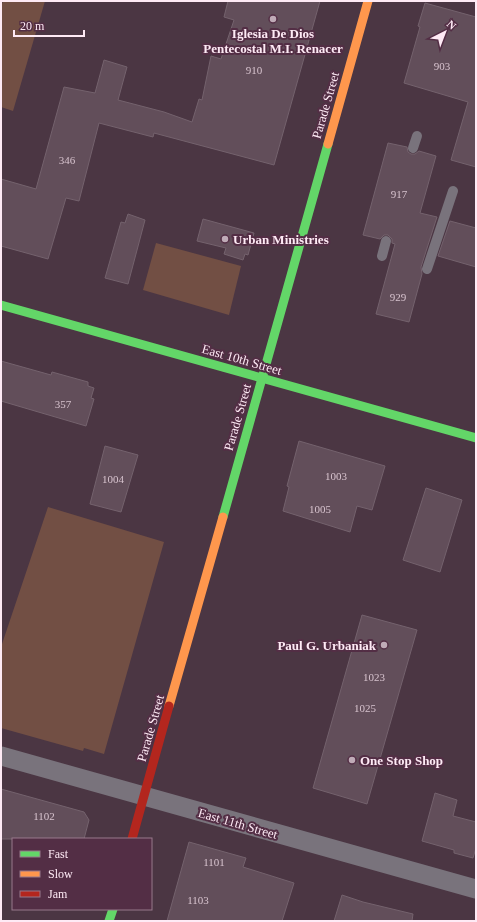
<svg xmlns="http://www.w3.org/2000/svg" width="477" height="922" font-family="'Times New Roman',serif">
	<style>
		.green { fill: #724f44 }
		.building { fill: #624e5a; stroke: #74626d }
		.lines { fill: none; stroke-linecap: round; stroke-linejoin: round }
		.lane { stroke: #79737c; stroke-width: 10 }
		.street { stroke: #79737c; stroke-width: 19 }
		.fast { stroke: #63d668; stroke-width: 9 }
		.slow { stroke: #ff974d; stroke-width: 9 }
		.jam { stroke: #b3261e; stroke-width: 9 }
		.poi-dot { fill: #bfabb7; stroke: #532e45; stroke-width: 1.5 }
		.labels { text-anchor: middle; stroke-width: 4; stroke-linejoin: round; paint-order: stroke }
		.number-label { font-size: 11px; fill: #d7c3ce }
		.poi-label { font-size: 13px; font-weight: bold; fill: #feeaf5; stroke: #532e45; text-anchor: start }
		.street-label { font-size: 13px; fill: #feeaf5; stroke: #532e45 }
	</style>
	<rect width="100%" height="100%" fill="#4b3643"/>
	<g class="green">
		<polygon points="3,1 45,1 13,111 1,107 1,7"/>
		<polygon points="156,243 241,266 229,315 143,290"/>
		<polygon points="48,507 164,542 104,754 84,748 83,751 1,728 1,647"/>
	</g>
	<g class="building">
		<polygon points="228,1 320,1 274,165 154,133 153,137 99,123 79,201 66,198 48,259 1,246 1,179 36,189 64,87 95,93 104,60 127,67 118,100 164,112 192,122 199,99 202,100 211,56 221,59 234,20 224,17"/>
		<polygon points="425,3 476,17 476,167 451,160 468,102 404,83 420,27 418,26"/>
		<polygon points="388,143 407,147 408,152 411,154 415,154 419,151 436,156 420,213 437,217 421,267 422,274 409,322 376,314 395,244 392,243 392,239 388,235 384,235 380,239 363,235"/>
		<polygon points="128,214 145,220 128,284 105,278 121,222 125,223"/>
		<polygon points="203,219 254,233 248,255 245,254 243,260 224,254 226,248 197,241"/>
		<polygon points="450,221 476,228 476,267 438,256"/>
		<polygon points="1,361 51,375 52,372 88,382 88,386 94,388 91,398 94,399 86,426 1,401"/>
		<polygon points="299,441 385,466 372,510 357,506 350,532 283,511 289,487 287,486"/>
		<polygon points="105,446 138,455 121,512 90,504"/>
		<polygon points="426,488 462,500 440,572 403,560"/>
		<polygon points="362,615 417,630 367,804 313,788"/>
		<polygon points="1,789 84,812 89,820 84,839 1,839"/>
		<polygon points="435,793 457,800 453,816 476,822 476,848 473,858 454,853 454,850 422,841"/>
		<polygon points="189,842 246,858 243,867 294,883 282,921 167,921"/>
		<polygon points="342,895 363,902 413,914 412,921 334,921"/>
	</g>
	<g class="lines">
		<g class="lane">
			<polyline points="413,148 417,136"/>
			<polyline points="382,256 386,241"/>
			<polyline points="427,269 453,191"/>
		</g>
		<polyline class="street" points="1,756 476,889"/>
		<g class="fast">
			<polyline points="1,305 476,438"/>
			<polyline points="223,517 328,144"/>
			<polyline points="109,921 113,909"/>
		</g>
		<g class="slow">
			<polyline points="328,144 368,1"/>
			<polyline points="169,706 223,517"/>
		</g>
		<polyline class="jam" points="132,839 169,706"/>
	</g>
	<g class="poi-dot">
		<circle cx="273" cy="19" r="4"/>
		<circle cx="225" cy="239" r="4"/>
		<circle cx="384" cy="645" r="4"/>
		<circle cx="352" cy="760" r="4"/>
	</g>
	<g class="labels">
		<g class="number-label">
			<text x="442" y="70">903</text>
			<text x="254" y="74">910</text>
			<text x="67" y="164">346</text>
			<text x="399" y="198">917</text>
			<text x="398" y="301">929</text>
			<text x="63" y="408">357</text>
			<text x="336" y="480">1003</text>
			<text x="113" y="483">1004</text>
			<text x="320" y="513">1005</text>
			<text x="374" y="681">1023</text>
			<text x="365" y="712">1025</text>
			<text x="44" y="820">1102</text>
			<text x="214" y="866">1101</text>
			<text x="198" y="904">1103</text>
		</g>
		<g class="poi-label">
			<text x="273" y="38" text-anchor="middle">Iglesia De Dios<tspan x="273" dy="15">Pentecostal M.I. Renacer</tspan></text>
			<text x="233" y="244">Urban Ministries</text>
			<text x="376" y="650" text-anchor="end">Paul G. Urbaniak</text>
			<text x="360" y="765">One Stop Shop</text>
		</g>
		<g class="street-label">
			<text transform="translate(325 105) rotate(-74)" y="5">Parade Street</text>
			<text transform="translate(242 359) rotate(16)" y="5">East 10th Street</text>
			<text transform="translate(237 417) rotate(-74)" y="5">Parade Street</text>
			<text transform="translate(150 728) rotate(-74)" y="5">Parade Street</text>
			<text transform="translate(238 823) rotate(16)" y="5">East 11th Street</text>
		</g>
	</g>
	<rect width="477" height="922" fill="none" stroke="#feeaf5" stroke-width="4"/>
	<rect x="12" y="838" width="140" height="72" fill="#532e45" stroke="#97798b"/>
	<rect x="20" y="851" width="20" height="6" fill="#63d668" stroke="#97798b"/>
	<text x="48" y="858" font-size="12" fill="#feeaf5">Fast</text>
	<rect x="20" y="871" width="20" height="6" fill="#ff974d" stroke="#97798b"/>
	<text x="48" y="878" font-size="12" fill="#feeaf5">Slow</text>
	<rect x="20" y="891" width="20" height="6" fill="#b3261e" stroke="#97798b"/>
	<text x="48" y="898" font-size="12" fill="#feeaf5">Jam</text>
	<g transform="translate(445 32) rotate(42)" stroke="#532e45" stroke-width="3" paint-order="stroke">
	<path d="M0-3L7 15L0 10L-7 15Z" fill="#feeaf5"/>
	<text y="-6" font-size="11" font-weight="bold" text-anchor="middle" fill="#feeaf5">N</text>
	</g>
	<path d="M14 30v6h70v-6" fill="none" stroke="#feeaf5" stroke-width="2"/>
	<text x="20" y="30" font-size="12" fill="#feeaf5" stroke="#532e45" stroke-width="3" paint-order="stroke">20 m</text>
</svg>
